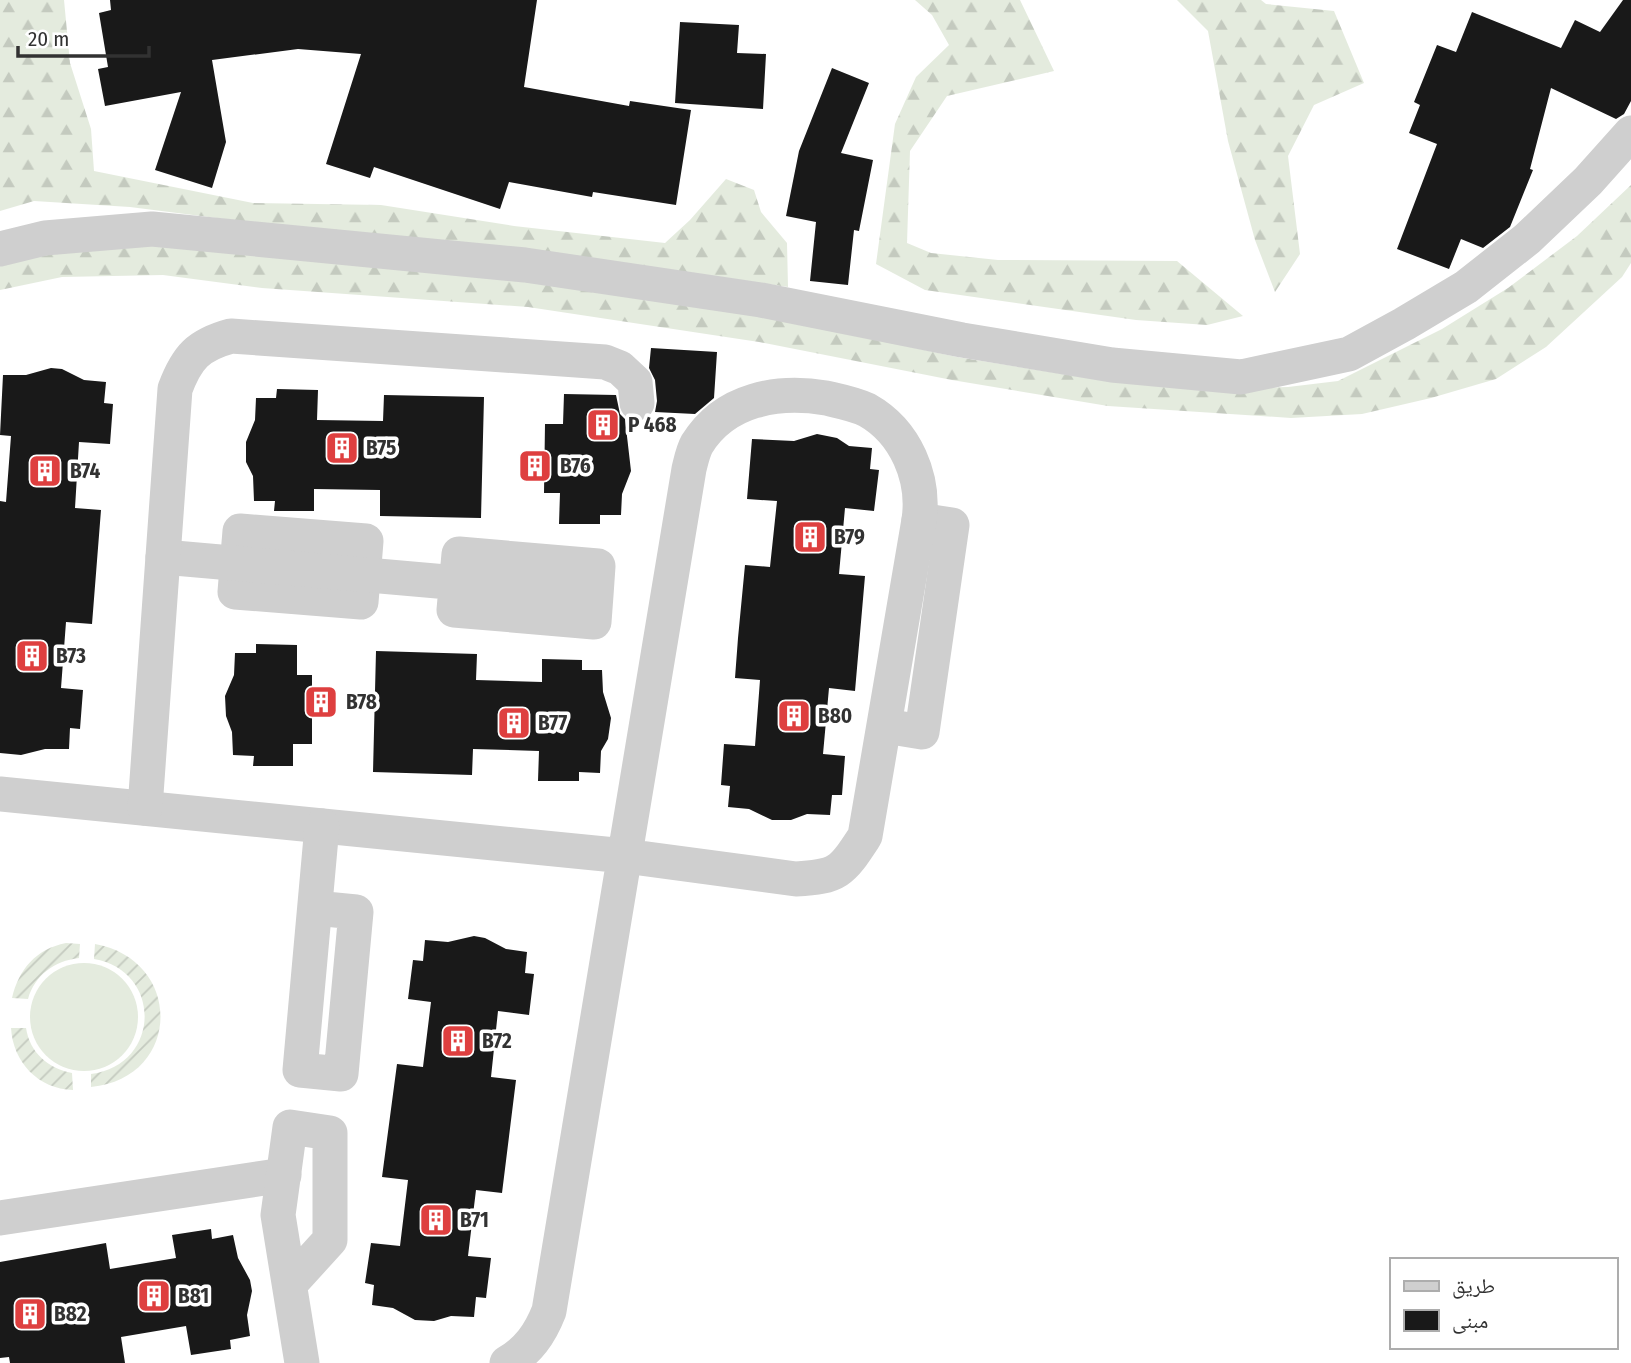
<svg xmlns="http://www.w3.org/2000/svg" width="1631" height="1363" font-family="'Fira Sans Condensed','Noto Naskh Arabic',sans-serif">
	<style>
		.forest { fill: url(#forest-firs) }
		.park { fill: #e4ebde }
		.garden { fill: url(#garden-furrows) }
		.building { fill: #191919 }
		.lines { fill: none; stroke-linecap: round; stroke-linejoin: round }
		.minor { stroke: #cfcfcf; stroke-width: 35 }
		.labels { text-anchor: middle; stroke-width: 7; stroke-linejoin: round; paint-order: stroke }
		.poi-label { font-size: 21px; font-weight: bold; fill: #323232; stroke: #fff; text-anchor: start }
	</style>
	<defs>
		<pattern id="forest-firs" width="22" height="20" patternUnits="userSpaceOnUse" patternTransform="scale(1.75)"><rect width="22" height="20" fill="#e4ebde"/><path d="M5 1l3.5 6h-7zM16 11l3.5 6h-7z" fill="#c4cabf"/></pattern>
		<pattern id="garden-furrows" width="10" height="10" patternUnits="userSpaceOnUse" patternTransform="scale(1.75)"><rect width="10" height="10" fill="#e4ebde"/><path d="M-1 1l2-2M0 10L10 0M9 11l2-2" fill="none" stroke="#c4cabf"/></pattern>
	</defs>
	<rect width="100%" height="100%" fill="#fff"/>
	<g class="forest">
		<polygon points="0,0 64,0 70,63 91,129 94,171 253,203 381,205 514,226 665,243 690,220 726,179 754,190 761,212 787,243 788,287 666,269 296,228 130,207 34,201 0,211"/>
		<polygon points="915,0 1020,0 1054,71 947,96 910,151 907,243 931,253 998,260 1177,261 1243,316 1207,325 1136,320 925,290 876,264 895,124 916,77 949,45 932,15"/>
		<polygon points="1177,0 1261,0 1266,4 1334,11 1364,83 1314,105 1288,156 1300,254 1275,292 1255,240 1228,141 1208,31"/>
		<polygon points="1631,185 1631,263 1622,277 1546,347 1496,379 1431,398 1362,414 1291,418 1108,406 952,380 759,342 528,307 262,288 163,275 62,277 0,290 0,261 153,242 530,275 763,315 957,357 1106,381 1249,388 1288,387 1338,381 1442,329 1508,288 1577,236"/>
	</g>
	<circle class="park" cx="84" cy="1017" r="54"/>
	<g class="garden">
		<path d="M66,943l14,1 -1,14c-25,3 -44,17 -51,41l-16,-1c7,-29 24,-49 54,-55z"/>
		<path d="M95,944c89,16 87,134 -4,143v-13c70,-9 72,-103 3,-115z"/>
		<path d="M11,1028h15c4,25 22,40 46,45l1,17c-35,-1 -60,-28 -62,-62z"/>
	</g>
	<g class="building">
		<polygon points="110,0 537,0 524,87 629,106 630,101 691,110 676,205 593,192 592,197 509,182 500,209 374,167 370,178 326,164 361,54 298,49 212,60 226,142 212,188 155,170 181,92 105,106 98,69 108,67 99,13 111,10"/>
		<polygon points="1623,0 1631,0 1631,101 1624,114 1616,119 1551,88 1530,169 1533,170 1510,227 1483,248 1461,239 1449,269 1397,249 1437,144 1409,133 1420,105 1414,102 1437,45 1456,52 1472,12 1561,48 1575,20 1600,32"/>
		<polygon points="680,22 739,25 737,53 766,54 763,109 675,103"/>
		<polygon points="832,68 869,83 841,153 873,160 859,231 854,230 848,285 810,281 816,222 786,216 799,151"/>
		<polygon points="651,348 717,352 714,398 695,414 655,412 657,401 655,380 649,368"/>
		<polygon points="51,368 62,369 84,380 106,382 104,403 113,404 110,444 79,442 75,508 101,510 92,624 66,622 61,688 83,690 80,729 70,728 69,749 45,749 21,755 0,753 0,501 6,502 11,436 0,435 3,375 26,375"/>
		<polygon points="277,389 318,390 317,420 383,421 384,395 484,397 481,518 380,516 380,490 314,489 314,511 274,511 275,501 254,501 253,476 246,462 246,442 255,420 256,398 276,398"/>
		<polygon points="564,394 616,395 620,414 625,419 631,471 622,494 621,515 600,515 600,524 559,524 560,493 544,493 545,424 563,424"/>
		<polygon points="817,434 837,438 849,446 872,448 870,469 879,470 874,511 845,508 839,574 865,576 855,691 829,688 823,754 845,756 842,795 832,795 830,815 807,814 791,820 772,820 749,809 728,807 730,786 721,785 724,744 755,746 760,680 735,678 738,638 745,565 770,567 777,501 747,499 752,439 794,441"/>
		<polygon points="256,644 297,645 297,675 312,675 312,744 293,744 293,766 253,766 254,756 233,755 232,732 226,716 225,696 234,675 235,653 256,653"/>
		<polygon points="376,651 477,654 476,680 542,682 542,659 582,660 582,670 602,670 603,692 611,718 608,739 601,751 600,773 579,772 579,781 538,781 539,751 473,749 472,775 373,772"/>
		<polygon points="474,936 485,938 506,949 527,952 525,973 534,974 529,1015 498,1011 491,1077 516,1080 502,1193 476,1190 468,1256 491,1258 486,1298 476,1297 474,1317 451,1316 434,1321 415,1320 393,1308 372,1305 374,1285 365,1283 371,1243 400,1246 408,1180 382,1177 397,1064 423,1067 431,1002 408,999 413,960 423,961 425,940 448,942"/>
		<polygon points="211,1229 212,1239 233,1235 238,1258 250,1280 252,1291 247,1315 250,1336 230,1340 231,1349 191,1355 186,1326 121,1337 125,1363 10,1363 9,1357 0,1358 0,1262 106,1243 110,1269 176,1258 172,1235"/>
	</g>
	<g class="lines">
		<g class="minor">
			<polyline points="0,249 45,238 152,229 525,265 761,300 962,340 1112,365 1241,377 1349,354 1404,324 1466,287 1527,239 1588,181 1631,133"/>
			<polygon points="240,531 366,541 361,602 235,592"/>
			<polyline points="163,557 596,595 598,566 459,554 454,610 594,622 596,595"/>
			<polyline points="885,726 922,732 952,525 919,520"/>
			<path d="M0,794l625,62 171,23c43,-2 46,-8 69,-43l54,-316c6,-42 -13,-88 -52,-110 -12,-6 -28,-9 -41,-12 -49,-8 -101,1 -129,46 -4,7 -6,17 -8,25l-140,842c-9,23 -21,40 -42,52"/>
			<path d="M145,808l30,-419c12,-32 23,-44 56,-53l374,26 15,6 15,14 2,21"/>
			<polyline points="315,908 356,912 341,1074 300,1070 322,826"/>
			<polyline points="0,1218 284,1175"/>
			<polyline points="290,1284 330,1240 330,1133 290,1127 278,1215 302,1363"/>
		</g>
	</g>
	<defs>
		<symbol id="building-square" viewBox="-11 -11 22 22"><rect x="-9" y="-9" width="18" height="18" rx="4" fill="#de3f3f" stroke="#fff"/><path d="M-4-6H4V6H1V3H-1V6H-4ZM-2.5-4.3h1.7v1.8h-1.7ZM.8-4.3h1.7v1.8H.8ZM-2.5-1h1.7V.8h-1.7ZM.8-1h1.7V.8H.8Z" fill="#fff"/></symbol>
	</defs>
	<g fill-rule="evenodd">
		<use href="#building-square" x="584" y="406" width="38" height="38"/>
		<use href="#building-square" x="323" y="429" width="38" height="38"/>
		<use href="#building-square" x="516" y="447" width="38" height="38"/>
		<use href="#building-square" x="26" y="452" width="38" height="38"/>
		<use href="#building-square" x="791" y="518" width="38" height="38"/>
		<use href="#building-square" x="13" y="637" width="38" height="38"/>
		<use href="#building-square" x="302" y="683" width="38" height="38"/>
		<use href="#building-square" x="775" y="697" width="38" height="38"/>
		<use href="#building-square" x="495" y="704" width="38" height="38"/>
		<use href="#building-square" x="439" y="1022" width="38" height="38"/>
		<use href="#building-square" x="417" y="1201" width="38" height="38"/>
		<use href="#building-square" x="135" y="1277" width="38" height="38"/>
		<use href="#building-square" x="11" y="1295" width="38" height="38"/>
	</g>
	<g class="labels">
		<g class="poi-label">
			<text x="628" y="432">P 468</text>
			<text x="366" y="455">B75</text>
			<text x="560" y="473">B76</text>
			<text x="70" y="478">B74</text>
			<text x="834" y="544">B79</text>
			<text x="56" y="663">B73</text>
			<text x="346" y="709">B78</text>
			<text x="818" y="723">B80</text>
			<text x="538" y="730">B77</text>
			<text x="482" y="1048">B72</text>
			<text x="460" y="1227">B71</text>
			<text x="178" y="1303">B81</text>
			<text x="54" y="1321">B82</text>
		</g>
	</g>
	<rect x="1390" y="1258" width="228" height="91" fill="#ffffff" stroke="#adadad" stroke-width="2"/>
	<rect x="1404" y="1281" width="35" height="10" fill="#cfcfcf" stroke="#adadad" stroke-width="2"/>
	<text x="1452" y="1293" font-size="21" fill="#323232">طريق</text>
	<rect x="1404" y="1310" width="35" height="21" fill="#191919" stroke="#adadad" stroke-width="2"/>
	<text x="1452" y="1328" font-size="21" fill="#323232">مبنى</text>
	<path d="M18 46v10h131v-10" fill="none" stroke="#323232" stroke-width="3.5"/>
	<text x="28" y="46" font-size="21" fill="#323232" stroke="#ffffff" stroke-width="5" paint-order="stroke">20 m</text>
</svg>
